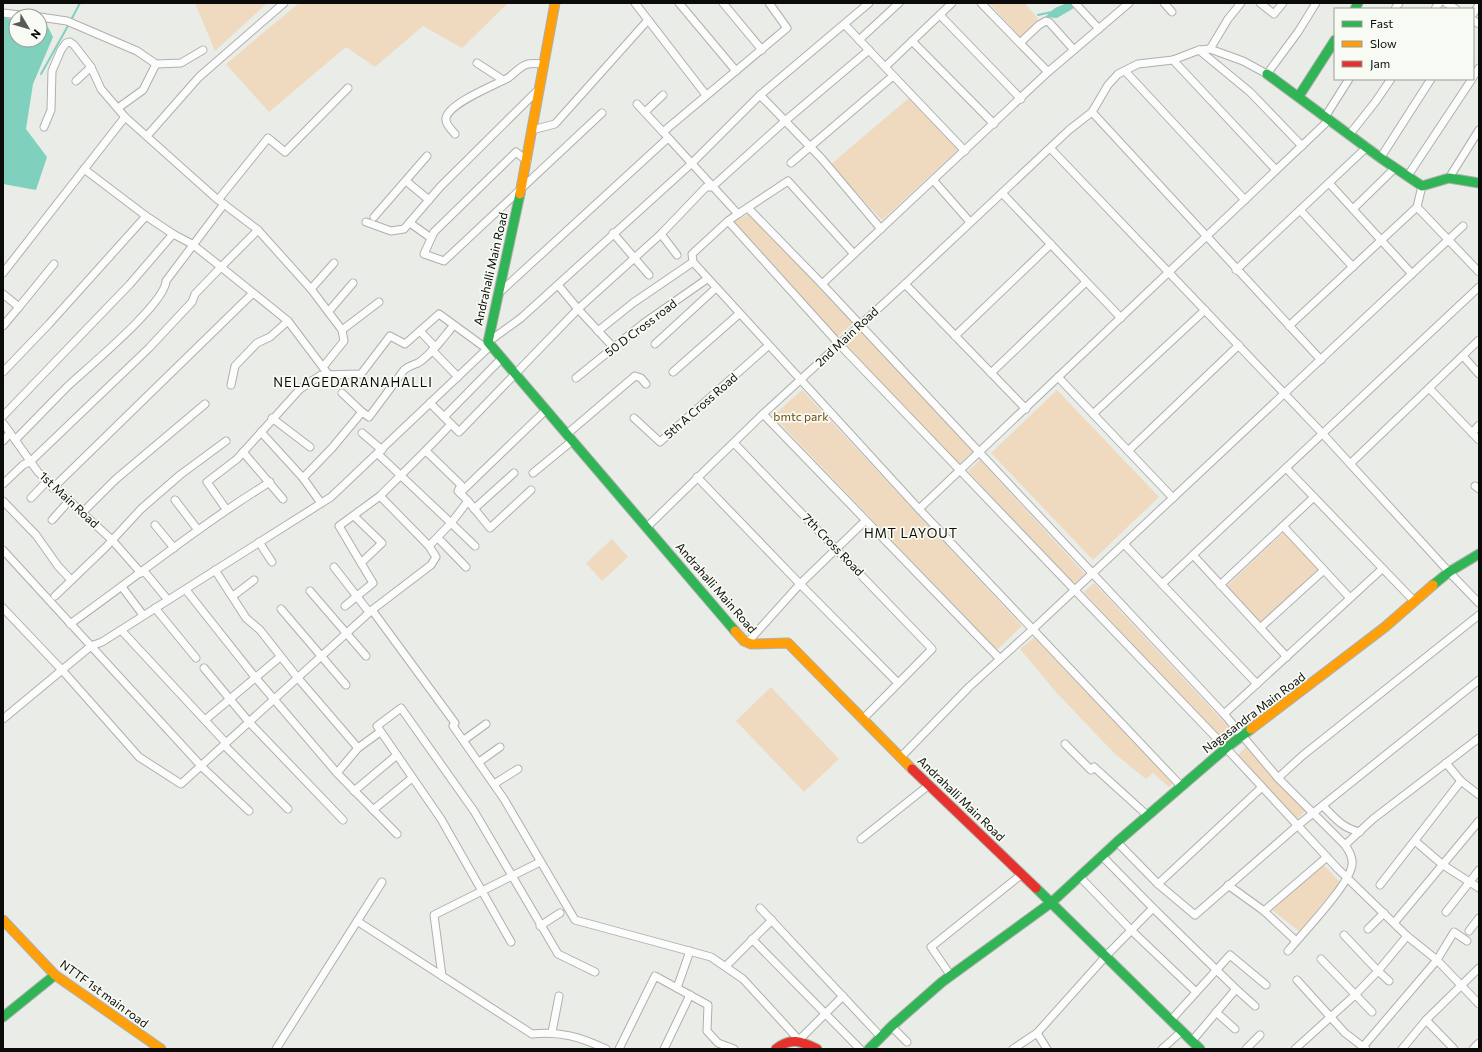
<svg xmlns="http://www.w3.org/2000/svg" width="1482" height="1052" font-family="Commissioner,sans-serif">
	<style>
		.green { fill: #efdabf }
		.water { fill: #7fd1bd }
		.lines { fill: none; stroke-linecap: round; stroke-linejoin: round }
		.stream { stroke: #7fd1bd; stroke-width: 2 }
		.street-casing { stroke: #aeb0ac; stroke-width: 9 }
		.fast-casing { stroke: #aeb0ac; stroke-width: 11 }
		.slow-casing { stroke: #aeb0ac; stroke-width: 11 }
		.jam-casing { stroke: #aeb0ac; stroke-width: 11 }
		.street { stroke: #fcfcfc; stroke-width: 7 }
		.fast { stroke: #30b455; stroke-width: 9 }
		.slow { stroke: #ff9f0a; stroke-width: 9 }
		.jam { stroke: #e5322d; stroke-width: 9 }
		.labels { text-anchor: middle; stroke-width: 3.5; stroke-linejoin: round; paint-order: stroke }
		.street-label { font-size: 12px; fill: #0b0c09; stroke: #f8fbf3 }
		.park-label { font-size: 12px; fill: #704a11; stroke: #f8fbf3 }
		.neighbourhood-label { font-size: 13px; letter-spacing: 1px; fill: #0b0c09; stroke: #f8fbf3 }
	</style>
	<rect width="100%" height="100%" fill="#eaece8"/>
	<g class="green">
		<polygon points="195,3 267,3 215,51"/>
		<polygon points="299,3 508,3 462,48 423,26 375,67 346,47 269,112 226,64"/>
		<polygon points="989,3 1025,3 1038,19 1021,38"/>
		<polygon points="909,98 958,150 882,220 830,165"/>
		<polygon points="749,214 853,323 837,337 732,222"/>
		<polygon points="861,331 973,451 958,465 846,345"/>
		<polygon points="802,390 1022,626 997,650 773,416"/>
		<polygon points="1057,390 1159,497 1093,560 991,453"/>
		<polygon points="980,460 1085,574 1073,585 968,471"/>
		<polygon points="1284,532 1318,569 1261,623 1227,586"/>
		<polygon points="612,539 628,557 602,581 586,563"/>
		<polygon points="1094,583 1236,735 1226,745 1084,592"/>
		<polygon points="1036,636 1174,782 1169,787 1153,773 1146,779 1115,754 1055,691 1020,649"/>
		<polygon points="771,687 839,759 804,792 736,721"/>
		<polygon points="1246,747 1305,811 1296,820 1237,756"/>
		<polygon points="1323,864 1340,882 1300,932 1271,909"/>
	</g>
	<g class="water">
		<polygon points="1067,3 1070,3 1074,8 1057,18 1045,17 1055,8"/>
		<polygon points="3,17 16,20 16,40 40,40 40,25 48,27 53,37 33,84 26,129 47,157 36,190 3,184"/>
	</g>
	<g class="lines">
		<g class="stream">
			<polyline points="1038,15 1052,12"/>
			<polyline points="71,20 80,3"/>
			<polyline points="41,74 69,24"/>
		</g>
		<defs>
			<g id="street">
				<polyline points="635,3 706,95"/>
				<polyline points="679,3 736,71"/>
				<polyline points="723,3 762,50"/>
				<polyline points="769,3 787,28 663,132 738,214 728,221 692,254 693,262 919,509 1181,786"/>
				<polyline points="981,3 1048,72"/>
				<polyline points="1075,3 1099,29"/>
				<polyline points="1164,3 1172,12"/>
				<polyline points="1260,3 1274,14 1283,3"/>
				<polyline points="1446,3 1456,9"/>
				<polyline points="1395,9 1399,3"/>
				<polyline points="1435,9 1439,3"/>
				<polyline points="3,13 29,16"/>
				<polyline points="1473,14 1479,5"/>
				<polyline points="940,15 1021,99"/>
				<polyline points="40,17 67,21 137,51 156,64 181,63 203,50"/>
				<polyline points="1473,20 1479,24"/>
				<polyline points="845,25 965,151"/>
				<polyline points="859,40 899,3"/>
				<polyline points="912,41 994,124"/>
				<polyline points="1020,43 1039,25 1046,21 1049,22 1074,50"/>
				<polyline points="1210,49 1228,19 1241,3"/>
				<polyline points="1199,50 1250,92 1302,146"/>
				<polyline points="1173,60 1276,170"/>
				<polyline points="477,63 503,80"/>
				<polyline points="885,67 952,3"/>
				<polyline points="1125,71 1245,200"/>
				<polyline points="1473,77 1479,68"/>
				<polyline points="76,81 91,67"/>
				<polyline points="760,95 822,159 881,229"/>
				<polyline points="637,104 663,132"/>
				<polyline points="118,108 143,90 156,64"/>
				<polyline points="645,112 663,95"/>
				<polyline points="1092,112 1321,360"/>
				<polyline points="1325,117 1349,79"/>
				<polyline points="44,127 51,110 52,71 61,50 66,43 70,42 74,45 91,67 101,89 125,117 218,200 268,138 285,152 348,88"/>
				<polyline points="532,130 555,124 648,20"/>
				<path d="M455,134c-4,-5 -10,-10 -9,-16 3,-15 49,-33 62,-40 6,-4 13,-13 20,-14 5,-1 11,0 16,0"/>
				<polyline points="1350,134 1376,101 1391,79"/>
				<polyline points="147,136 199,77 284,3"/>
				<polyline points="1051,149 1322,433 1449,572 1479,603"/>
				<polyline points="1381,157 1431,79"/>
				<polyline points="527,161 516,152 434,232 424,254 444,261 602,113"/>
				<polyline points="791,163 893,76"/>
				<polyline points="1407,177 1472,79"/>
				<polyline points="1449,178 1479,130"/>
				<polyline points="406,181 429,200"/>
				<polyline points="934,181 970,222"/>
				<polyline points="1329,183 1412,274"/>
				<polyline points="1002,193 1121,318"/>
				<polyline points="221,202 258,230 311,289 342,330 379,302"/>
				<polyline points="1417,207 1479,272"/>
				<polyline points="748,208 822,284 1224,714 1278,778"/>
				<polyline points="1353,209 1395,168"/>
				<polyline points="1300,210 1353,267"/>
				<polyline points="738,214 788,181 854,254"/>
				<polyline points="374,217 427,156"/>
				<polyline points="728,221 839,344 1226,748 1338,869 1407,936 1437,960 1479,1004"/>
				<polyline points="366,222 391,231 404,229 440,187 540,88"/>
				<polyline points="410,223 431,238"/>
				<polyline points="258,230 221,267 288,321 328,374"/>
				<polyline points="613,233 649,275"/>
				<polyline points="661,234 677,255"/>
				<polyline points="1236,270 1367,147"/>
				<polyline points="3,273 125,117"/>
				<polyline points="822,284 1048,72 1129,3"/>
				<polyline points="905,284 1026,409"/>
				<polyline points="558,285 578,309 614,348"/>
				<polyline points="311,289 334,263"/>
				<polyline points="499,293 668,138"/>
				<polyline points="3,294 19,307 3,326"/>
				<polyline points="19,307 54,264"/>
				<polyline points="329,311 353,283"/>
				<polyline points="1289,326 1417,207 1422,186"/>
				<polyline points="420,331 435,347"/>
				<polyline points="598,331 633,303 693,262"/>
				<polyline points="955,336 1051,244"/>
				<polyline points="655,344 716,288"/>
				<polyline points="432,350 458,377"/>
				<polyline points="1463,356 1479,374"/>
				<polyline points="323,367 344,341 342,330"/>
				<polyline points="3,372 49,324 146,216 84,169"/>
				<polyline points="673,372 739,314"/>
				<polyline points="991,373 1086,282"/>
				<polyline points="1058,377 1173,498"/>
				<polyline points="576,378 644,323 707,279"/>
				<polyline points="231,385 235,366 257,343 270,337 288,321"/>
				<polyline points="1429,388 1479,440"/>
				<polyline points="342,393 362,412"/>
				<polyline points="430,403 444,417"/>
				<polyline points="763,414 1000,659"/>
				<polyline points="1093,414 1205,310"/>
				<polyline points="3,416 130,284 173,234 146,216"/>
				<polyline points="272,418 310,447"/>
				<polyline points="634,418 660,442 768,346"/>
				<polyline points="3,423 38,472 112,540 141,573"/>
				<polyline points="451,424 444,417 502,358"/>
				<path d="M261,432l42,46 29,-30 30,-36 7,5 35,-47c5,-4 9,-5 14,-7 14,-9 25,-25 35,-37"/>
				<polyline points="362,433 382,450"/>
				<polyline points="1472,433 1479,425"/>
				<polyline points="567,434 635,376 641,378 646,384"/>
				<path d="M16,439c17,-17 34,-35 51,-52 20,-19 98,-83 99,-106l58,-77"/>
				<polyline points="3,441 10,433"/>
				<polyline points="734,443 932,649 862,720"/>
				<polyline points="426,451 461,485 458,491 468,501 451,523 475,546"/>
				<polyline points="1128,451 1239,345"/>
				<polyline points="243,452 283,499"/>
				<path d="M378,454l73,69 -22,23 -49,-50c24,-24 48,-47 71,-72l8,8 119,-123 83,-75 45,-47h6l73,-66 84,-71"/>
				<polyline points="1350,464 1479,340"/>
				<polyline points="1286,468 1415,602"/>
				<polyline points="533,473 572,441"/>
				<polyline points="697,477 800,584 898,683"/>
				<polyline points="303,478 321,503"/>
				<polyline points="3,484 23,465 31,461 149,348 192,302 195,294 221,267 192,244 173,234"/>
				<polyline points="1475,486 1479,489"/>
				<polyline points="53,488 252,294"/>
				<polyline points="460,493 546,410"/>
				<polyline points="31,498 47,481"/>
				<polyline points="175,500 198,530"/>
				<polyline points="3,501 36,535 58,566 71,580"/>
				<polyline points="468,501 490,528 531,490"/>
				<polyline points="226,509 207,482 237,459 300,389 321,375 361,374 390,336 405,344 439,314 487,349"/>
				<polyline points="474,509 514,473"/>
				<polyline points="919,509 1329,120"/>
				<polyline points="83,512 116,479 205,404"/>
				<polyline points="354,516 382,543 361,563 339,526 380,496"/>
				<polyline points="52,520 69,501"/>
				<polyline points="155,525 174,548"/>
				<polyline points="1283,526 1350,598"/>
				<polyline points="647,527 763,414 905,284 1069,130 1092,112 1108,85 1118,74 1138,64 1173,60 1199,50 1210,49 1243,61 1267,74 1298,32 1316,3"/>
				<polyline points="438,538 466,567"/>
				<polyline points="259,542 272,562"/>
				<polyline points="1124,544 1257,684"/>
				<polyline points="3,550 202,767 249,811"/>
				<polyline points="1193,555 1287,657"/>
				<polyline points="334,567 369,612"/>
				<polyline points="215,570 246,618 260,630 297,677 358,748 380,732"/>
				<polyline points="144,571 168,600"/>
				<polyline points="1162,584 1479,287"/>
				<polyline points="1220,585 1314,497"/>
				<polyline points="122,587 143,615"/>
				<polyline points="186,590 255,677 337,773 358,748"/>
				<polyline points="310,591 366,656"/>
				<polyline points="55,596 105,548 141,509 180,475 226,441"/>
				<polyline points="233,596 254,580"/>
				<polyline points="345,606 373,583 361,563"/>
				<polyline points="3,608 62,670 139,757 181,784 372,610 431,565 436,557 429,546"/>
				<polyline points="155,608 196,658"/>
				<polyline points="281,609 346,685"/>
				<polyline points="372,610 455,723 453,726 504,799 575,920 711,957 743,979 799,1040 843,996"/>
				<path d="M70,624c66,-47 130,-99 200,-142"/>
				<polyline points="1260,628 1324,570"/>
				<polyline points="121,630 226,743"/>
				<polyline points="747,643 800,584 865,521"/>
				<polyline points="204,668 249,722 343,820"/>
				<polyline points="1224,714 1382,569"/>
				<polyline points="3,719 91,646 102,642 331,497 487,349 488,342 521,318 691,164 760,95 869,3"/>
				<polyline points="205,720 280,657"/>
				<polyline points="464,740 486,724"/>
				<polyline points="1065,744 1091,770 1094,767 1148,816"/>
				<polyline points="224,745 288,809"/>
				<polyline points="900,758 969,687 1032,630 1463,226"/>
				<polyline points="479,762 500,747"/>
				<polyline points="1446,763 1461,781 1479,795"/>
				<polyline points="337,773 397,834"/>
				<polyline points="494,784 518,769"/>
				<polyline points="354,791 397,755"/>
				<path d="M1323,806c12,12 19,22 37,26"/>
				<polyline points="373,810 412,778"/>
				<polyline points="861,839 929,785"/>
				<polyline points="1415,841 1443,865 1479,888"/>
				<polyline points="1117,842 1158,884 1195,915 1297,826 1479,680"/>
				<polyline points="1345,845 1373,819 1479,738"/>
				<polyline points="1102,856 1153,908 1236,989 1192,1041"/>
				<polyline points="1080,877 1131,930 1196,992"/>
				<polyline points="1158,884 1261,788"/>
				<polyline points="1228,885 1264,911 1296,941"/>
				<polyline points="1380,885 1461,781"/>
				<polyline points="760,908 881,1037"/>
				<polyline points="1264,911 1327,857"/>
				<polyline points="1446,912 1479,870"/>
				<path d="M357,921l175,113c29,-3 48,3 74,15"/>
				<polyline points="1394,923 1479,821"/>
				<polyline points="540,926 560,913"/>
				<polyline points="1368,929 1384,913"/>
				<polyline points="1469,931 1479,918"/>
				<polyline points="1344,935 1378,971 1389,981"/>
				<polyline points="752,939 860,1049"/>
				<polyline points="511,942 441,819 377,726 401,708 474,811 558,954 595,972"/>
				<path d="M1288,951c14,-17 62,-67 64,-86 1,-8 -3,-14 -7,-20l-67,-67 24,-22 177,-141"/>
				<polyline points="1321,959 1372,1012"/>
				<polyline points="726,966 772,920"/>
				<polyline points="442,976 434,915 540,862"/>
				<polyline points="951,976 931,947 1022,874"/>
				<polyline points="1297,980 1345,1033 1366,1049"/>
				<polyline points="677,988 690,951"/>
				<polyline points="1236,989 1255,1006"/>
				<polyline points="1216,1012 1235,1029"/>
				<polyline points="1171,1020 1230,955 1266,985"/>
				<polyline points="1426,1020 1454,1049"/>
				<polyline points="892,1027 907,1042"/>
				<polyline points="552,1032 559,996"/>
				<polyline points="276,1049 382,882"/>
				<polyline points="619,1049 655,976 708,1005 707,1031 718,1043 734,1049"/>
				<polyline points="664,1049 690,995"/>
				<polyline points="1013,1049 1037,1033"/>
				<polyline points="1047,1049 1037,1033 1106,956 1153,908"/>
				<polyline points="1162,1049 1182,1031"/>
				<polyline points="1246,1049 1260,1035"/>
				<polyline points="1295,1049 1355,995 1378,971 1407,936"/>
				<polyline points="1361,1049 1437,960 1454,932 1467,941"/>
				<polyline points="1402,1049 1426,1020 1479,968"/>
				<polyline points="1473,1049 1479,1043"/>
			</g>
			<g id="fast">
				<polyline points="1355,9 1358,3"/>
				<polyline points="1267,74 1382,159 1422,186 1449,178 1479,183"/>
				<polyline points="1299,96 1335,40"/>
				<polyline points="520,194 488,342 735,631"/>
				<polyline points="1433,585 1449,572 1479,554"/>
				<polyline points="1036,888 1200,1049"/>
				<polyline points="3,1017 55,975"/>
				<polyline points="869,1049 893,1025 942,982 1052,902 1117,842 1226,748 1251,729"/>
			</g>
			<g id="slow">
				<polyline points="520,194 555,3"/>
				<polyline points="735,631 744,641 751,644 788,643 912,769"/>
				<polyline points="1251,729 1385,627 1433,585"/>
				<polyline points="3,920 55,975 161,1049"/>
			</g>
			<g id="jam">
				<polyline points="912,769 1036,888"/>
				<path d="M776,1049c14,-12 25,-8 41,0"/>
			</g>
		</defs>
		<use href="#street" class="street-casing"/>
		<use href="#fast" class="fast-casing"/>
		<use href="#slow" class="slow-casing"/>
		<use href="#jam" class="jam-casing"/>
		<use href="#street" class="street"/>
		<use href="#fast" class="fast"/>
		<use href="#slow" class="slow"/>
		<use href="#jam" class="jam"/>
	</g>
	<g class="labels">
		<g class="street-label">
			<text transform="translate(491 269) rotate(-77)" y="4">Andrahalli Main Road</text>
			<text transform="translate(641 328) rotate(-37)" y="4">50 D Cross road</text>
			<text transform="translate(847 337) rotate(-43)" y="4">2nd Main Road</text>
			<text transform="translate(701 406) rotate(-41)" y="4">5th A Cross Road</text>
			<text transform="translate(69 500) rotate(43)" y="4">1st Main Road</text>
			<text transform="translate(833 545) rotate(46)" y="4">7th Cross Road</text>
			<text transform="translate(716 588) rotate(49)" y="4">Andrahalli Main Road</text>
			<text transform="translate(1254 713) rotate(-37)" y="4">Nagasandra Main Road</text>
			<text transform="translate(961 799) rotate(44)" y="4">Andrahalli Main Road</text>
			<text transform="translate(104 994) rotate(36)" y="4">NTTF 1st main road</text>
		</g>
		<g class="park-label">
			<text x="801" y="421">bmtc park</text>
		</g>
		<g class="neighbourhood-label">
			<text x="353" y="387">NELAGEDARANAHALLI</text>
			<text x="911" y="538">HMT LAYOUT</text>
		</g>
	</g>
	<rect width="1482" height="1052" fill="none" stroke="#0b0c09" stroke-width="8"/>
	<rect x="1334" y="8" width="140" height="72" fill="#f8fbf3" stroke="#999b95"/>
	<rect x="1342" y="21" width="20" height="6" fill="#30b455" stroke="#999b95"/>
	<text x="1370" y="28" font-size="12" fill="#0b0c09">Fast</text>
	<rect x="1342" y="41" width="20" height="6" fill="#ff9f0a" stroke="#999b95"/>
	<text x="1370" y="48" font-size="12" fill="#0b0c09">Slow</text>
	<rect x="1342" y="61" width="20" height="6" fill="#e5322d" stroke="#999b95"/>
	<text x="1370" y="68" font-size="12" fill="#0b0c09">Jam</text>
	<g transform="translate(28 28) rotate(128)"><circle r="19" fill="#f8fbf3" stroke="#999b95"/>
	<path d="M0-3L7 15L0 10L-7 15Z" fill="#595a57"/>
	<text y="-6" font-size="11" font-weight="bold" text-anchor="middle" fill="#0b0c09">N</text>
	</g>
</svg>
